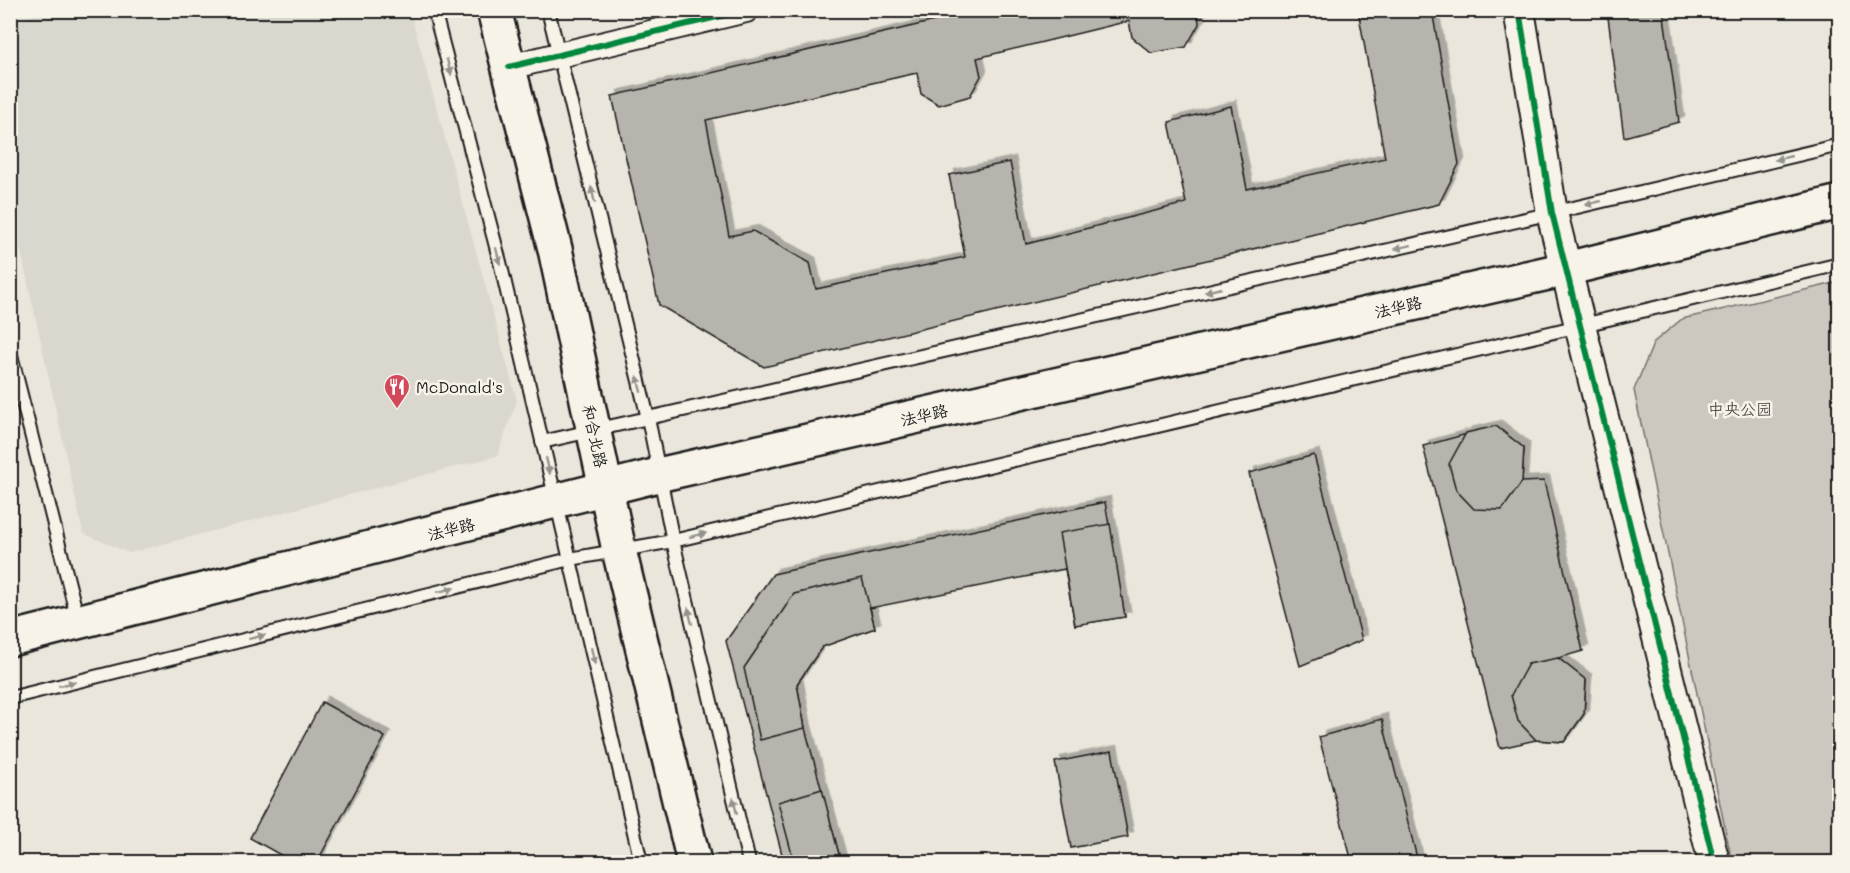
<svg xmlns="http://www.w3.org/2000/svg" width="1850" height="873" font-family="Mali,'LXGW WenKai TC',sans-serif">
	<style>
		.built { fill: #dad7ce }
		.green { fill: #ccc8c0; stroke: #74726e; stroke-width: 1.5 }
		.building { fill: #b6b4ac; stroke: #1c1c1c; stroke-width: 1.5; filter: url(#shadow) }
		.lines { fill: none; stroke-linecap: round; stroke-linejoin: round }
		.service-casing { stroke: #1c1c1c; stroke-width: 16 }
		.minor-casing { stroke: #1c1c1c; stroke-width: 28 }
		.tertiary-casing { stroke: #1c1c1c; stroke-width: 34 }
		.secondary-casing { stroke: #1c1c1c; stroke-width: 38 }
		.service { stroke: #f7f3e8; stroke-width: 12 }
		.minor { stroke: #f7f3e8; stroke-width: 24 }
		.tertiary { stroke: #f7f3e8; stroke-width: 30 }
		.secondary { stroke: #f7f3e8; stroke-width: 33 }
		.cycleway-casing { stroke: #f7f3e8; stroke-width: 10 }
		.cycleway { stroke: #00873e; stroke-width: 6 }
		.oneway { fill: #94928c }
		.labels { text-anchor: middle; stroke-width: 5; stroke-linejoin: round; paint-order: stroke }
		.street-label { font-size: 16px; fill: #1c1c1c; stroke: #f7f3e8 }
		.poi-label { font-size: 16px; fill: #1c1c1c; stroke: #f7f3e8; text-anchor: start }
		.park-label { font-size: 16px; fill: #51504d; stroke: #f7f3e8 }
	</style>
	<defs>
		<filter id="shadow"><feDropShadow dx="5.5" dy="-5.5" stdDeviation="0" flood-color="#0004"/></filter>
	</defs>
	<rect width="100%" height="100%" fill="#eae6dc"/>
	<filter id="ink" filterUnits="userSpaceOnUse"><feTurbulence type="fractalNoise" baseFrequency=".0167" numOctaves="2"/><feDisplacementMap in="SourceGraphic" scale="12" xChannelSelector="R" yChannelSelector="G"/><feConvolveMatrix kernelMatrix="1 2 1 2 8 2 1 2 1" color-interpolation-filters="sRGB"/></filter>
	<g filter="url(#ink)">
		<polygon class="built" points="54,10 410,11 517,401 497,456 129,553 83,533 11,206 11,22"/>
		<polygon class="green" points="1839,282 1839,862 1732,862 1634,390 1654,342 1682,319"/>
		<g class="building">
			<polygon points="982,10 1198,10 1199,24 1186,47 1151,53 1132,37 1129,21 977,58 981,76 970,96 939,105 921,94 917,73 706,120 729,236 753,231 810,263 816,289 965,257 949,175 1010,162 1026,244 1186,203 1169,122 1231,106 1247,189 1385,158 1358,10 1432,10 1459,164 1439,204 764,367 659,305 612,96"/>
			<polygon points="1607,10 1663,10 1679,122 1624,137"/>
			<polygon points="1496,426 1524,448 1522,482 1544,481 1583,651 1558,658 1586,680 1584,714 1564,742 1536,740 1500,748 1423,446"/>
			<polygon points="1496,426 1524,448 1522,482 1502,510 1474,509 1456,490 1449,464 1466,433"/>
			<polygon points="1314,455 1362,640 1300,666 1249,473"/>
			<polygon points="1105,502 1125,617 1075,625 1065,569 870,608 875,628 822,647 797,684 805,728 841,862 784,862 726,641 773,574"/>
			<polygon points="1110,524 1125,617 1075,625 1059,533"/>
			<polygon points="862,578 875,628 822,647 797,684 805,728 760,740 744,668 794,594"/>
			<polygon points="1558,658 1586,680 1584,714 1564,742 1536,740 1518,721 1511,695 1528,664"/>
			<polygon points="322,702 385,737 317,862 293,862 250,838"/>
			<polygon points="1382,719 1418,862 1352,862 1319,737"/>
			<polygon points="1112,751 1128,837 1071,848 1055,762"/>
			<polygon points="822,789 841,862 794,862 778,802"/>
		</g>
		<g class="lines">
			<defs>
				<g id="service">
					<polyline points="434,10 500,262 641,862"/>
					<polyline points="548,10 648,418 673,541 749,862"/>
					<polyline points="10,351 78,620"/>
					<polyline points="542,442 1552,213 1840,145"/>
					<polyline points="10,698 570,559 673,541 1840,264"/>
				</g>
				<polyline id="minor" points="509,67 746,10"/>
				<polyline id="tertiary" points="1519,10 1552,213 1714,862"/>
				<g id="secondary">
					<polyline points="494,10 555,249 619,550 694,862"/>
					<polyline points="10,639 658,475 1566,269 1840,202"/>
				</g>
			</defs>
			<use href="#service" class="service-casing"/>
			<use href="#minor" class="minor-casing"/>
			<use href="#tertiary" class="tertiary-casing"/>
			<use href="#secondary" class="secondary-casing"/>
			<use href="#service" class="service"/>
			<use href="#minor" class="minor"/>
			<use href="#tertiary" class="tertiary"/>
			<use href="#secondary" class="secondary"/>
			<defs>
				<g id="cycleway">
					<polyline points="1519,10 1552,213 1714,862"/>
					<polyline points="509,67 746,10"/>
				</g>
			</defs>
			<use href="#cycleway" class="cycleway-casing"/>
			<use href="#cycleway" class="cycleway"/>
		</g>
		<defs><path id="oneway-solid" d="M-6-.8H1V-3.2L6.5 0L1 3.2V.8H-6Z" transform="scale(1.5)"/></defs>
		<g class="oneway">
			<use href="#oneway-solid" transform="translate(449 67) rotate(75)"/>
			<use href="#oneway-solid" transform="translate(1783 158) rotate(167)"/>
			<use href="#oneway-solid" transform="translate(593 195) rotate(-104)"/>
			<use href="#oneway-solid" transform="translate(1593 203) rotate(167)"/>
			<use href="#oneway-solid" transform="translate(1403 247) rotate(167)"/>
			<use href="#oneway-solid" transform="translate(498 256) rotate(76)"/>
			<use href="#oneway-solid" transform="translate(1213 290) rotate(167)"/>
			<use href="#oneway-solid" transform="translate(639 384) rotate(-104)"/>
			<use href="#oneway-solid" transform="translate(548 466) rotate(77)"/>
			<use href="#oneway-solid" transform="translate(698 535) rotate(-13)"/>
			<use href="#oneway-solid" transform="translate(446 590) rotate(-14)"/>
			<use href="#oneway-solid" transform="translate(690 616) rotate(-103)"/>
			<use href="#oneway-solid" transform="translate(257 637) rotate(-14)"/>
			<use href="#oneway-solid" transform="translate(593 656) rotate(77)"/>
			<use href="#oneway-solid" transform="translate(67 684) rotate(-14)"/>
			<use href="#oneway-solid" transform="translate(735 806) rotate(-103)"/>
		</g>
	</g>
	<defs>
		<symbol id="restaurant-pin" viewBox="-11 -11 22 30"><path d="M0 17L-7.5 6A9.5 9.5 0 1 1 7.5 6Z" fill="#d1495b" stroke="#f7f3e8"/><path d="M-5-6h1v4h1v-4h1v4h1v-4h1v5L-1.5 .5V6h-2V.5L-5-1ZM5-6V6H3V1.5H1.5Q1.5-4 5-6Z" fill="#fff"/></symbol>
	</defs>
	<g fill-rule="evenodd">
		<use href="#restaurant-pin" x="382" y="372" width="30" height="40"/>
	</g>
	<g class="labels">
		<g class="street-label">
			<text transform="translate(1398 307) rotate(-13)" y="6">法华路</text>
			<text transform="translate(924 415) rotate(-13)" y="6">法华路</text>
			<text transform="translate(595 436) rotate(78)" y="6">和合北路</text>
			<text transform="translate(451 529) rotate(-14)" y="6">法华路</text>
		</g>
		<g class="poi-label">
			<text x="416" y="393">McDonald's</text>
		</g>
		<g class="park-label">
			<text x="1740" y="415">中央公园</text>
		</g>
	</g>
	<rect width="1850" height="873" fill="none" stroke="#f7f3e8" stroke-width="36"/>
	<rect x="18" y="18" width="1814" height="837" fill="none" stroke="#1c1c1c" stroke-width="2" filter="url(#ink)"/>
</svg>
